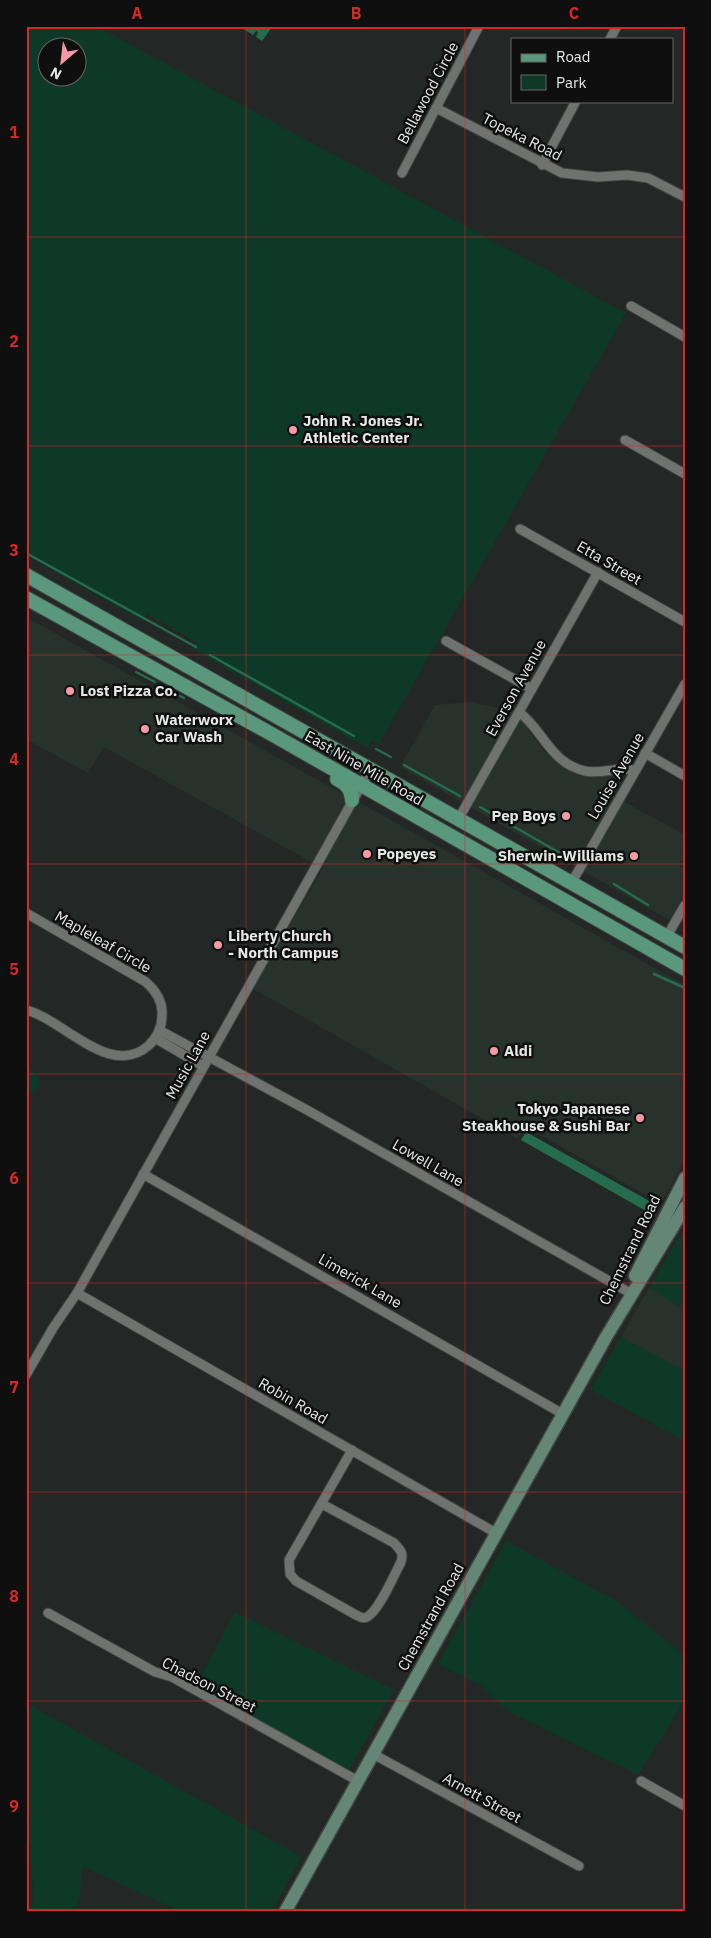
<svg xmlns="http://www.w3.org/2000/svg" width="711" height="1938" font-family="'IBM Plex Sans',sans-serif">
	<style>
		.built { fill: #28322d }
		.green { fill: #0e3928; fill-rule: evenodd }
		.water { fill: #256c4f }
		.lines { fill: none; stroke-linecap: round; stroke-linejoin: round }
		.stream { stroke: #256c4f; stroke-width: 2.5 }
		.street-casing { stroke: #404442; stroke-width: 11 }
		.secondary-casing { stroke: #404442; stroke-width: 15 }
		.primary-casing { stroke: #404442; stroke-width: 16 }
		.street { stroke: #6e7370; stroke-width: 9 }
		.secondary { stroke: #648677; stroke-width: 12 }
		.primary { stroke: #59987d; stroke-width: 14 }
		.grid { fill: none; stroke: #d62828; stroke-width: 1; stroke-opacity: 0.55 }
		.poi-dot { fill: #f49aa4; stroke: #0e0f0e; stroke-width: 2 }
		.labels { text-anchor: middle; stroke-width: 5; stroke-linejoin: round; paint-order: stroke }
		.street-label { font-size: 15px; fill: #e6e8e7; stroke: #0e0f0e }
		.poi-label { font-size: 15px; font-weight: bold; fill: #e6e8e7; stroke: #0e0f0e; text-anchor: start }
		.neatline { fill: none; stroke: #d62828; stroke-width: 2 }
		.grid-label { font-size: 16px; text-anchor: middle; font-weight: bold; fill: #d62828 }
	</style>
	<rect width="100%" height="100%" fill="#232725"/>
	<g class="built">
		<polygon points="26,617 350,798 313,863 104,747 88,773 26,739"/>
		<polygon points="469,702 514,711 463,803 400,767 435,705"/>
		<polygon points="520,719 544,751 561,766 584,776 597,777 619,774 608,793 616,797 576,867 470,807"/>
		<polygon points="357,801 685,985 685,1158 655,1216 649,1212 654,1204 653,1199 528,1128 523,1130 518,1139 252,988 323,869 320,867"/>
		<polygon points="623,801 685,835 685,897 671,921 583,871"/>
		<polygon points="649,1288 685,1310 685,1371 621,1337"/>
	</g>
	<g class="green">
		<path d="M26,26h70l530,287 -247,431 -7,-4 -5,8 -174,-99 3,-7 -49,-28 -4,7 -117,-66zM48,48h30v30h-30z"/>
		<polygon points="26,1062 42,1084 26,1097"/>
		<polygon points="682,1232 685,1233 685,1310 649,1288"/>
		<polygon points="621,1337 685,1371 685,1441 591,1390"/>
		<polygon points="506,1541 618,1602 683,1654 682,1705 638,1775 507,1711 482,1686 438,1664"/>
		<polygon points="235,1612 394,1690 349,1770 196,1685"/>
		<polygon points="26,1703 302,1857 271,1912 182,1912 82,1866 80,1898 74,1912 26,1912 26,1908 35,1903 29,1851 32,1846 26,1842"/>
	</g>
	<g class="water">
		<polygon points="243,26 270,26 272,27 262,41 256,37 258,32 256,31 253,35 242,28"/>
		<polygon points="526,1132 651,1202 646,1211 521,1140"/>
	</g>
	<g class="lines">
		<g class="stream">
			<polyline points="26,553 196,647"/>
			<polyline points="210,655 354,736"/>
			<polyline points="136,672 155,682"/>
			<polyline points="172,692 184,698"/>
			<polyline points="376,749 391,757"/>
			<polyline points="404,765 460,796"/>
			<polyline points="480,807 565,856"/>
			<polyline points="614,884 648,905"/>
			<polyline points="654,974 685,988"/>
		</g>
		<defs>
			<g id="street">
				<polyline points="610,39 617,26"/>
				<polyline points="436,108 562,173 598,177 627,175 648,178 685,197"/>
				<polyline points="542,165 576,101"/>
				<polyline points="402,173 479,26"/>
				<polyline points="631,306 685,337"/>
				<polyline points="625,440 685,474"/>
				<polyline points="520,529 685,622"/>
				<polyline points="446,641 532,689"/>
				<path d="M519,712c25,19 31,51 66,59 17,4 34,-6 50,0"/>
				<polyline points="645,753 685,776"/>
				<polyline points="459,818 598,572"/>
				<polyline points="572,882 685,684"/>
				<path d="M26,913l120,69c10,9 17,20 16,33 0,12 -5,23 -14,31 -38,33 -85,-27 -122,-36"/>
				<polyline points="667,936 685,905"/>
				<polyline points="159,1030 307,1110 632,1294"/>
				<polyline points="155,1038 203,1066"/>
				<polyline points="143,1174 563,1414"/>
				<polyline points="77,1293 496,1533"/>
				<polyline points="26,1375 53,1328 77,1293 371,768"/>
				<path d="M322,1504l72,39c6,7 10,9 7,19 -7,13 -22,49 -34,55 -4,2 -7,0 -11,-2l-60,-34 -6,-7 -1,-14 63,-110"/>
				<polyline points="48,1613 155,1672 172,1677 358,1781"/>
				<polyline points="373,1754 579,1866"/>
				<polyline points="641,1781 685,1806"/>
			</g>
			<g id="secondary">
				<polyline points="635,1276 685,1178"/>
				<polyline points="285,1912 606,1337 685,1207"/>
			</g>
			<g id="primary">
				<polyline points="26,575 685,947"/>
				<polyline points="26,598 275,736 685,969"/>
				<path d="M337,779c10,5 14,10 15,21"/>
			</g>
		</defs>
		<use href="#street" class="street-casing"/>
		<use href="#secondary" class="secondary-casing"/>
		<use href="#primary" class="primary-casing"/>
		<use href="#street" class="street"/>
		<use href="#secondary" class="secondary"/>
		<use href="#primary" class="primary"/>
	</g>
	<path class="grid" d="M246,26v1886M465,26v1886M26,237h659M26,446h659M26,655h659M26,864h659M26,1074h659M26,1283h659M26,1492h659M26,1701h659"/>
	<g class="poi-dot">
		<circle cx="293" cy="430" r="5"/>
		<circle cx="70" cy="691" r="5"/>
		<circle cx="145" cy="729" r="5"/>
		<circle cx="566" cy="816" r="5"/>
		<circle cx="367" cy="854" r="5"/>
		<circle cx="634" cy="856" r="5"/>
		<circle cx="218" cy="945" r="5"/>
		<circle cx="494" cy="1051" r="5"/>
		<circle cx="640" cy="1118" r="5"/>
	</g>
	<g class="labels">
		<g class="street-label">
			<text transform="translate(428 93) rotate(-62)" y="5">Bellawood Circle</text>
			<text transform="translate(522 137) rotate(27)" y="5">Topeka Road</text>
			<text transform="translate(609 563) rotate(30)" y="5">Etta Street</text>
			<text transform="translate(516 688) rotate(-61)" y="5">Everson Avenue</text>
			<text transform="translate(364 768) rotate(30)" y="5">East Nine Mile Road</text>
			<text transform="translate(616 776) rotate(-60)" y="5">Louise Avenue</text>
			<text transform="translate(103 942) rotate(30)" y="5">Mapleleaf Circle</text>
			<text transform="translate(188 1065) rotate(-61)" y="5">Music Lane</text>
			<text transform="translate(428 1163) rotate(30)" y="5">Lowell Lane</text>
			<text transform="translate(630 1250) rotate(-64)" y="5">Chemstrand Road</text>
			<text transform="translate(360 1281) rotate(30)" y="5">Limerick Lane</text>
			<text transform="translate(293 1401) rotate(30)" y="5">Robin Road</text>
			<text transform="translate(431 1617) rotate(-61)" y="5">Chemstrand Road</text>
			<text transform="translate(209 1685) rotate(27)" y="5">Chadson Street</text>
			<text transform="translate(482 1798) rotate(29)" y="5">Arnett Street</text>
		</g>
		<g class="poi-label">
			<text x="303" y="426">John R. Jones Jr.<tspan x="303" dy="17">Athletic Center</tspan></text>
			<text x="80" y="696">Lost Pizza Co.</text>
			<text x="155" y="725">Waterworx<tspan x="155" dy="17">Car Wash</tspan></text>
			<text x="556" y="821" text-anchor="end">Pep Boys</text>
			<text x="377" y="859">Popeyes</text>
			<text x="624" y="861" text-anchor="end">Sherwin-Williams</text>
			<text x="228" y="941">Liberty Church<tspan x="228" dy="17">- North Campus</tspan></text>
			<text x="504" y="1056">Aldi</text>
			<text x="630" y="1114" text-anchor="end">Tokyo Japanese<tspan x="630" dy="17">Steakhouse &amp; Sushi Bar</tspan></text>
		</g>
	</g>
	<rect width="711" height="1938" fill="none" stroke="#0e0f0e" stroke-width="55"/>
	<rect x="511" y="38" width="162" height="65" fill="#0e0f0e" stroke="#646665"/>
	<rect x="521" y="54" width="25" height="8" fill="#59987d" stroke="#646665"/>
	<text x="556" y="62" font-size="15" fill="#e6e8e7">Road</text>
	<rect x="521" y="75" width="25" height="15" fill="#0e3928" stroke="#646665"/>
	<text x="556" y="88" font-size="15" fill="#e6e8e7">Park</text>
	<g transform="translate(62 62) rotate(208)"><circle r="24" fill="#0e0f0e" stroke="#646665"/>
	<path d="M0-4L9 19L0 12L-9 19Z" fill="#f49aa4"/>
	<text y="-8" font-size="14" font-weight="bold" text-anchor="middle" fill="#e6e8e7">N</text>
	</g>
	<rect x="28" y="28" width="656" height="1882" class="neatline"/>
	<g class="grid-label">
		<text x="137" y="19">A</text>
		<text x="356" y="19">B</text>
		<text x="574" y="19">C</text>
		<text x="14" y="138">1</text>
		<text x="14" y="347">2</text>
		<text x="14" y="556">3</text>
		<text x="14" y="765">4</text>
		<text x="14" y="975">5</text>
		<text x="14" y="1184">6</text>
		<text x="14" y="1393">7</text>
		<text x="14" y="1602">8</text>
		<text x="14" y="1812">9</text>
	</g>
</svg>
